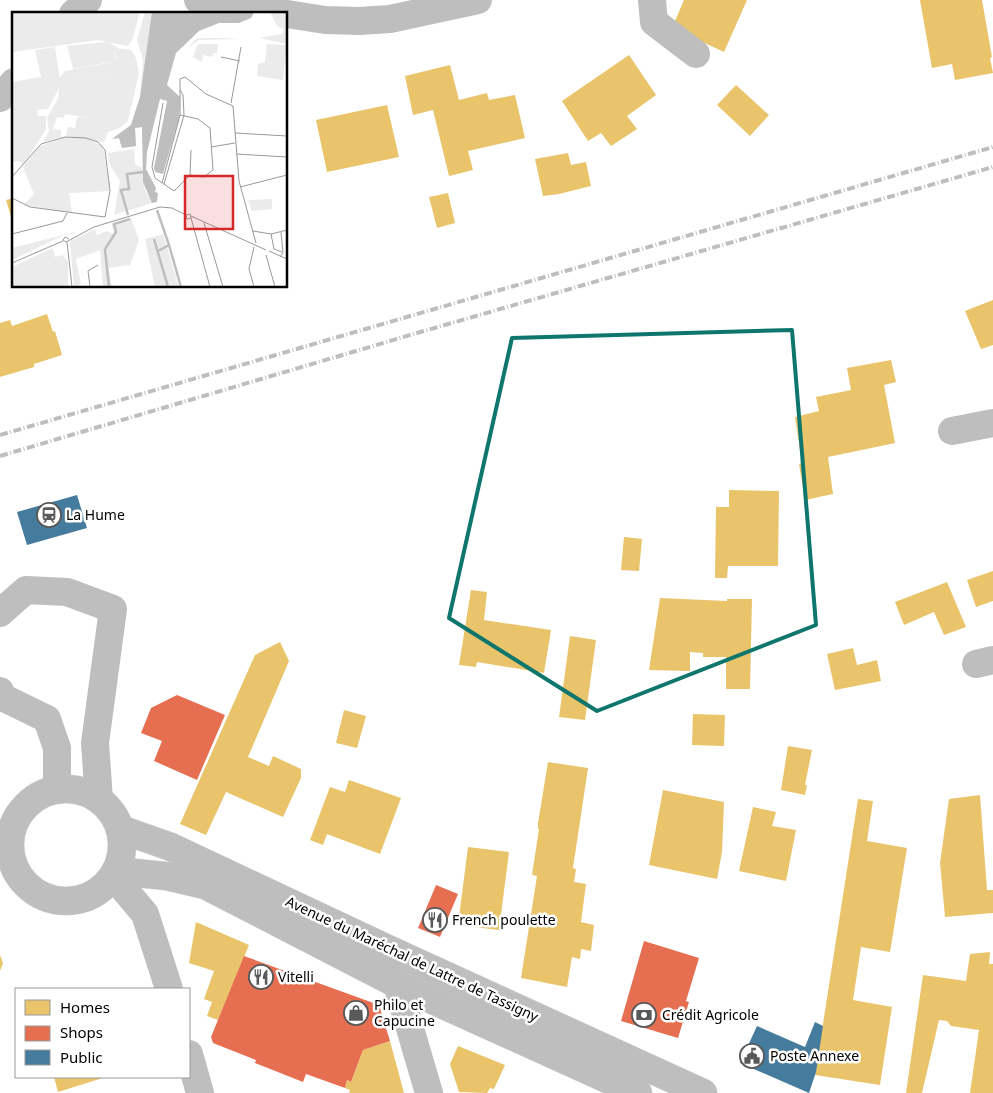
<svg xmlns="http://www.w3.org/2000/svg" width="993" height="1093" font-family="'Noto Sans',sans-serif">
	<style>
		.homes { fill: #e9c46a }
		.shops { fill: #e76f51 }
		.public { fill: #457b9d }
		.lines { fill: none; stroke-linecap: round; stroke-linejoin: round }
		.major-casing { stroke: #dbdbdb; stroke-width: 29 }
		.minor { stroke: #bebebe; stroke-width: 28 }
		.major { stroke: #bebebe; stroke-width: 28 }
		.rail { stroke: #bebebe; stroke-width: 4; stroke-dasharray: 8 2.5 1 2.5; stroke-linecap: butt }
		.marked { fill: none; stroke: #0f766e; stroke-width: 4; stroke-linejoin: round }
		.labels { text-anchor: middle; stroke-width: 5; stroke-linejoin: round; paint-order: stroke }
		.poi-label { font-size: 14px; fill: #000; stroke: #fff; text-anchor: start }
		.street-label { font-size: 14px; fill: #000; stroke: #fff }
		.inset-river { fill: none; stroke: #bebebe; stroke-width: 2.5 }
		.inset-road { fill: none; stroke: #999; stroke-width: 1 }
		.view { fill: #d62828; fill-opacity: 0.15; stroke: #d62828; stroke-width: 2.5 }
		.inset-edge { fill: none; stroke: #000; stroke-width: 2.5 }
	</style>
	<rect width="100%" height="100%" fill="#fff"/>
	<g class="homes">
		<polygon points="684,0 747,0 724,52 672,28"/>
		<polygon points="920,0 982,0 992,57 990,58 993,73 955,80 952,64 932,68"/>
		<polygon points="629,55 656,95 627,116 637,129 611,146 601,133 588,141 562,101"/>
		<polygon points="450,65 459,100 487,93 489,100 515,95 525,138 468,151 473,170 449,176 433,110 413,115 405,76"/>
		<polygon points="736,85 769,115 750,136 717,105"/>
		<polygon points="387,105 399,157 327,172 316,120"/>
		<polygon points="568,153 571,165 586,162 591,186 559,194 543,196 535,159"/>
		<polygon points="448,193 455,223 437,228 429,197"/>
		<polygon points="14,198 14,223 13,223 6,200"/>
		<polygon points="993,300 993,345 981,349 965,311"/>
		<polygon points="47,314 53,332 55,331 62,355 34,364 34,367 0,377 0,323 10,320 12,326"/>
		<polygon points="891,360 896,382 884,385 895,443 828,457 833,494 805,500 799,464 802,463 795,417 819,411 816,397 851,390 847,368"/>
		<polygon points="729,490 779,491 778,566 728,566 727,578 715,578 716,507 729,507"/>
		<polygon points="624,537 642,539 639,571 621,570"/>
		<polygon points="993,571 993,601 976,607 967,580"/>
		<polygon points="947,582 966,627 944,635 934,612 904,625 895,602"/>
		<polygon points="471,590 487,592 484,620 551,630 544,673 477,662 476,667 459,665"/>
		<polygon points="660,598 727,601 727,599 752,599 750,689 726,689 726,657 703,657 703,653 690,652 690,671 649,670"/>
		<polygon points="570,636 596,640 585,720 559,717"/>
		<polygon points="280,642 289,661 248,757 269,766 273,756 301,769 301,778 283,817 226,792 206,835 180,824 255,655"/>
		<polygon points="853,648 857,665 877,660 881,681 835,690 827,654"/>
		<polygon points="344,710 366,716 357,748 336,743"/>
		<polygon points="693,714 725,715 724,746 692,745"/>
		<polygon points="788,746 812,750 805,785 807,785 805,795 781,790"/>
		<polygon points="548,762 588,768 573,868 576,869 574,882 586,884 581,922 594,925 591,951 581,949 580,959 572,957 567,987 521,978 537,876 532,875 539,829 538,829 538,823"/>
		<polygon points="349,780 401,798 380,854 327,834 323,845 310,840 330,787 345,792"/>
		<polygon points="663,790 724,802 722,852 717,879 649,865"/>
		<polygon points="980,795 987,890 993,890 993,913 945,917 940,863 949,799"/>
		<polygon points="858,799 873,801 867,841 907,848 890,952 861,947 853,1000 892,1007 880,1085 815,1075"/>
		<polygon points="753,807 776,812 772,826 796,830 786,881 739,871"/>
		<polygon points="468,847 509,852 499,930 458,925"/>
		<polygon points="196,922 249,945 218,1020 207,1016 212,1002 204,999 214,971 189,963"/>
		<polygon points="990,952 989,964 993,964 993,1093 970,1093 979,1030 951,1026 947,1021 939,1020 922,1093 906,1093 923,975 966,981 970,954"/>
		<polygon points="0,955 3,963 0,971"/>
		<polygon points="390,1041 404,1093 349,1093 350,1090 345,1088 347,1080 351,1082 363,1050"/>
		<polygon points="458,1046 505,1065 494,1089 490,1088 487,1093 459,1092 450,1064"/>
		<polygon points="54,1077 106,1077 58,1092"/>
	</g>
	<g class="shops">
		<polygon points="177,695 225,715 197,780 154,761 162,741 141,733 151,708"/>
		<polygon points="436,885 458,894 440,937 418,928"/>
		<polygon points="644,941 699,958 686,1001 689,1002 678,1038 621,1021"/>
		<polygon points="244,956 379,1005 390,1041 363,1050 351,1082 347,1080 345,1088 306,1074 303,1082 255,1063 256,1060 213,1043 211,1037"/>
	</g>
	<g class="public">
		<polygon points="77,495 87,528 27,545 17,512"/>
		<polygon points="815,1022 823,1026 816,1072 809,1093 740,1063 757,1026 805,1047"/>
	</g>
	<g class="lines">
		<defs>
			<g id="major">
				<circle cx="66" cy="845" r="56"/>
				<polyline points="120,829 171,847 388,949 703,1093"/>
				<polyline points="116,871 166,876 205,885 397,984 638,1093"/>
			</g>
		</defs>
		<use href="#major" class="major-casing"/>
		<g class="minor">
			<polyline points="198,0 325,20 359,21 390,19 478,0"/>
			<polyline points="652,0 654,22 696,54"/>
			<polyline points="73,14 88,0"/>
			<polyline points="0,98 14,82"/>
			<polyline points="952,431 993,423"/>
			<polyline points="0,613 26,590 67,592 113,609 95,743 99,800"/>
			<polyline points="976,664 993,660"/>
			<polyline points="0,691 2,697 47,719 57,748 57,790"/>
			<polyline points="113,876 145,914 169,989"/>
			<polyline points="397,984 429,1093"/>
			<polyline points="189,1054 200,1093"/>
		</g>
		<use href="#major" class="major"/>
		<g class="rail">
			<polyline points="0,435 993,147"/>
			<polyline points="0,456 417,333 993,167"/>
		</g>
	</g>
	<path class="marked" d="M792,330l24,295 -219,86 -148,-93 63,-280z"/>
	<defs>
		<symbol id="station-ring" viewBox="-11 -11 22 22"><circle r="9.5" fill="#fff" stroke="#595959" stroke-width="1.5"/><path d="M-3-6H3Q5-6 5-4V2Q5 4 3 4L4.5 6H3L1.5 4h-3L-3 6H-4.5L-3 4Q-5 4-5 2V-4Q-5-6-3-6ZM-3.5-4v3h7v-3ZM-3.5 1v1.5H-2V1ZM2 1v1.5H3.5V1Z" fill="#595959"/></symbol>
		<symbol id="restaurant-ring" viewBox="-11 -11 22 22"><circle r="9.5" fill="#fff" stroke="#595959" stroke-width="1.5"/><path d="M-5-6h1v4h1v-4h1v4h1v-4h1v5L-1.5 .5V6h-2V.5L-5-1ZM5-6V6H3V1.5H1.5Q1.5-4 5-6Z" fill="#595959"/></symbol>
		<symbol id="shop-ring" viewBox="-11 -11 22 22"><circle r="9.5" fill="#fff" stroke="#595959" stroke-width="1.5"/><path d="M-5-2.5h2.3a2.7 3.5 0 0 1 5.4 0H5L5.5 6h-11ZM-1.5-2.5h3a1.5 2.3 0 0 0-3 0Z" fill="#595959"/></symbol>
		<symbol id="bank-ring" viewBox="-11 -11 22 22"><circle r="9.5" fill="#fff" stroke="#595959" stroke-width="1.5"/><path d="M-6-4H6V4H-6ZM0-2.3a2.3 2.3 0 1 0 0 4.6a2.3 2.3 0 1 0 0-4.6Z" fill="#595959"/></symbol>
		<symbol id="civic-ring" viewBox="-11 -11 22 22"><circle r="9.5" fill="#fff" stroke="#595959" stroke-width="1.5"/><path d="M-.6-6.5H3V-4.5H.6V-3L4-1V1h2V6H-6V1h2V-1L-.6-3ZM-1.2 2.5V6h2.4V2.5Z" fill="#595959"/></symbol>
	</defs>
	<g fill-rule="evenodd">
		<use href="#station-ring" x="35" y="501" width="28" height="28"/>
		<use href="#restaurant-ring" x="421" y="906" width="28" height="28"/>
		<use href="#restaurant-ring" x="247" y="963" width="28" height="28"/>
		<use href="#shop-ring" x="342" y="999" width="28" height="28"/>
		<use href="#bank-ring" x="630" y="1001" width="28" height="28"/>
		<use href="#civic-ring" x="738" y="1042" width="28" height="28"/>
	</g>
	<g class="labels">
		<g class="poi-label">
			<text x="66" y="520">La Hume</text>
			<text x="452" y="925">French poulette</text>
			<text x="278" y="982">Vitelli</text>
			<text x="374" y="1010">Philo et<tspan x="374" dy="16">Capucine</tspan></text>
			<text x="662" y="1020">Crédit Agricole</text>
			<text x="770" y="1061">Poste Annexe</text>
		</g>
		<g class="street-label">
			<text transform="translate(412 959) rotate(25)" y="5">Avenue du Maréchal de Lattre de Tassigny</text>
		</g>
	</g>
	<g transform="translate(12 12)">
		<rect width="275" height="275" fill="#fff"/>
		<path d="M185,26h25l19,1 -42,1 -11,8zM95,30l11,5 -3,1v13l-42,8 -6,-23zM186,32h20l-1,9h-4l-1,4 -9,-2 -1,7 -9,-5zM43,35l6,39 16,-8 37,-5 -8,22 -16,23 -25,-4 -1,4 -7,-1 -4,12 8,1v7l-18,5 6,-11 -2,-13 11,-19 1,-11 -11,21 -11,1 1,6h8v13l-23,37 -2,-4 -9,-1v-79l29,-5 -6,-27zM119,206l8,22 -9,25 -22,3 -2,-12 3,-11z" fill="#ebebeb"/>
		<path d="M80,100l8,22 9,-4 -5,12 -38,-6 2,-9 7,1 2,-11 13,1zM115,207v7l-18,19 -3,10 6,32h-9l-3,-37 -24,9 5,25 -7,3 -4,-46 25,-12 2,6 10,-4 7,3 -2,-10zM63,220v2l-11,1 -52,25v-12zM151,222l16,53h-24l-10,-48zM41,236l2,9 8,-2 5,7v25h-56v-20z" fill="#ebebeb"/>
		<path d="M0,0h128l-8,29 -5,5 -29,-6 -86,12zM133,0h18l-20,144 -1,-29 -7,1 1,18 -14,2 -3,-10 -7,1 19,-14 9,-28 3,-37 -6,-20zM258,0h17v32l-28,-6 23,-4 2,-5 -7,-3zM103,36l16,2 5,8 3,15 -11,48 -10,8 -25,7 -10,-4 9,-20 -6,-9 8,-5 10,1 10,-26 -37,5 -17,9v-10l5,-6 47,-9 4,-4zM122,137l1,15 7,4 3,22 7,13 -38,12 6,-34 -10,-16 -2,-12z" fill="#ebebeb"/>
		<path d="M255,32l20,1 -4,35 -26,-4 1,-12 7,-2zM53,125l21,1 17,8 7,45 -41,2 3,20 -48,-8 10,-11 -11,-27 15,-20zM260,187v10l-20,2 -4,-11z" fill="#ebebeb"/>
		<path d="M140,0h102l-3,6 -12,5h-20l-20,8 -23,22 -9,32 13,12 -1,21 -16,56 -8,-2 -1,-4 13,-67 -7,-2 -13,53 -1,17 10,19 -1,4 3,1 -1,9 -5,1 -9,-21 -1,-55 -7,1 1,18 -14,2 -3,-10 -7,1 19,-14 9,-28z" fill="#bebebe"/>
		<path class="inset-river" d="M145,198l12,35 -11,6M116,203l-7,-25 8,-1 -2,-15 16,-2M142,227l14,48M157,233l12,42M97,275l-4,-38 11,-17 -2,-8 16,-5"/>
		<path class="inset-road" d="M209,45l19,4M151,91l-11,64 3,11 19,13 16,-16 14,2 9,-7 -3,-42 -12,-9 -18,-4M219,91l10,-56M223,121l52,3M199,135l24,-4M224,142l51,3M178,163l1,-25M0,165l29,-33 24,-7 21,1 12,4 7,8 5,41 -5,26 -75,-10 -18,-9M150,171l18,-68v-36l5,-2 21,17 27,12 6,75 17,62M152,172l20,-69 -1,-20 -3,-5M228,175l47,-12M179,204l75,34M179,206l19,69M192,211l19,64M241,219l18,3 16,-4M0,222l51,-13 4,-8M259,222l3,15 8,3M57,227l-4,-2 -2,3 3,2 28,-15 66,-20 12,1 14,7 1,4 4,-1 -1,-4 -4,1M55,230l5,45M257,239l18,8M254,243l9,32M268,245l3,-4 -2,-21M0,251l51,-22M78,275l-2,-16 10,-6M242,275l-5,-18 5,-22"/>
		<path class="view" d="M173,164h48v53h-48z"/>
		<rect width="275" height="275" class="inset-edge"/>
	</g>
	<rect x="15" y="988" width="175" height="90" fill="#ffffff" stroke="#999999"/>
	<rect x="25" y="1000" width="25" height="15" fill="#e9c46a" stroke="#999999"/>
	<text x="60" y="1013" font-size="15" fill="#000000">Homes</text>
	<rect x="25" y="1026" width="25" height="15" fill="#e76f51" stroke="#999999"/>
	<text x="60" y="1038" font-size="15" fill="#000000">Shops</text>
	<rect x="25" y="1050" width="25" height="15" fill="#457b9d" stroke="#999999"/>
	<text x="60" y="1063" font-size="15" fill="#000000">Public</text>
</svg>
